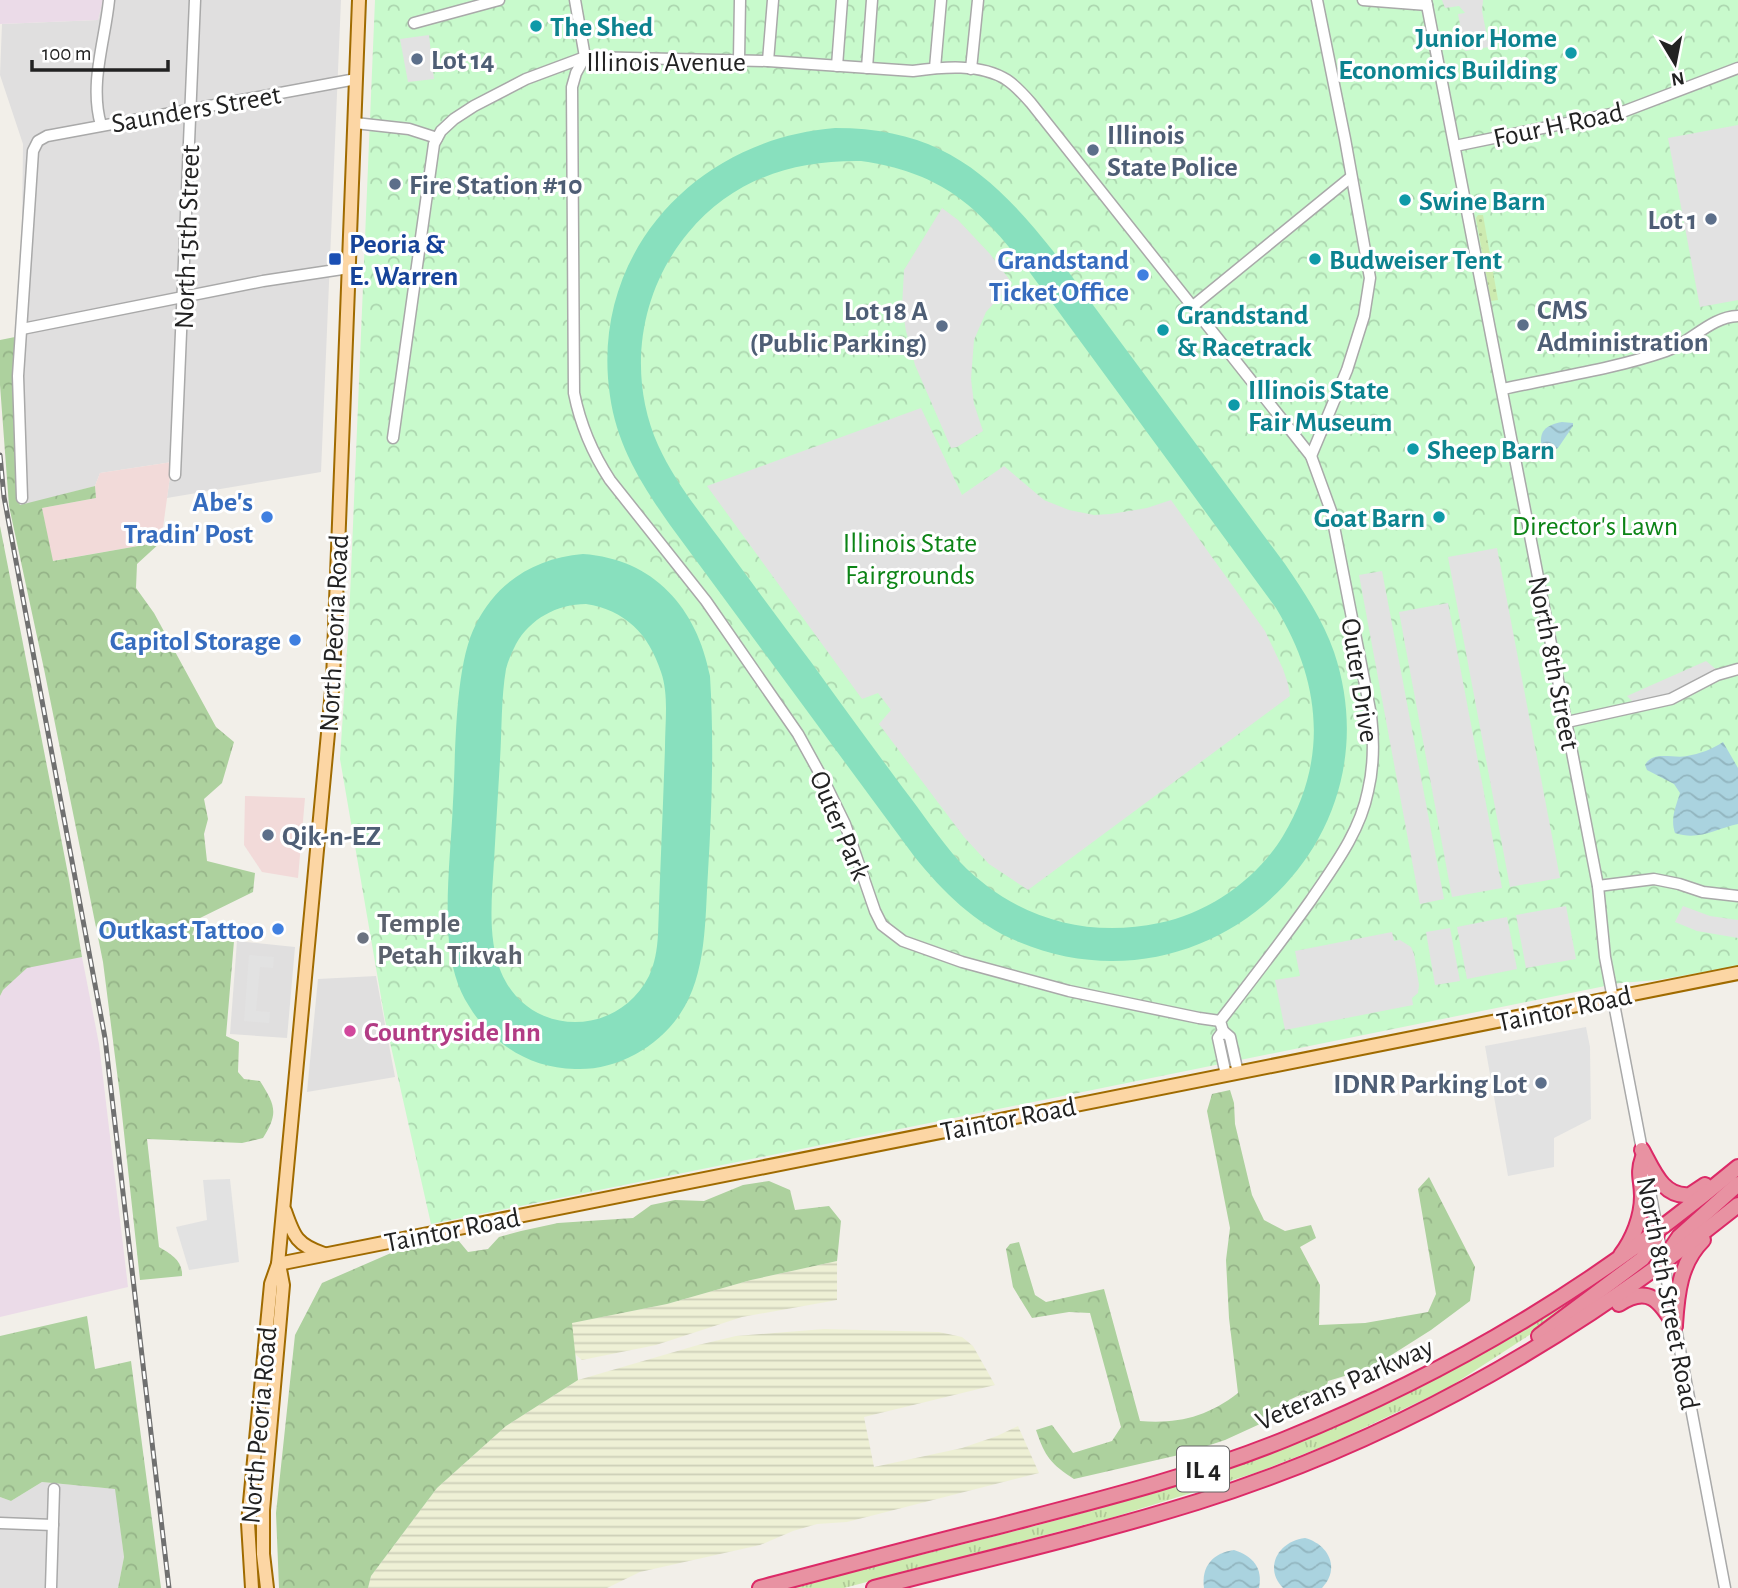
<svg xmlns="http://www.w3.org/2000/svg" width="1738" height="1588" font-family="'Alegreya Sans',sans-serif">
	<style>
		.residential { fill: #e0dfdf }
		.commercial { fill: #f2dad9 }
		.industrial { fill: #ebdbe8 }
		.farmland { fill: url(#farmland-rules) }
		.grass { fill: url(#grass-tufts) }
		.forest { fill: url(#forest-crowns) }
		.park { fill: url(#park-crowns) }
		.garden { fill: url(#garden-dots) }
		.pitch { fill: #88e0be; fill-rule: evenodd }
		.parking { fill: #e2e2e2 }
		.water { fill: url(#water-waves) }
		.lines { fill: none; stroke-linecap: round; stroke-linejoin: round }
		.minor-casing { stroke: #a9a9a9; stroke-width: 13 }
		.major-casing { stroke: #a06b00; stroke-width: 16 }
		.highway-casing { stroke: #dc2a67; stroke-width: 18 }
		.minor { stroke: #fff; stroke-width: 10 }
		.major { stroke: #fcd6a4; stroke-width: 12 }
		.highway { stroke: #e892a2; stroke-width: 14 }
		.rail-casing { stroke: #707070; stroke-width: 5 }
		.rail { stroke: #fff; stroke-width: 2.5; stroke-dasharray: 8; stroke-linecap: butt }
		.culture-dot { fill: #0f9aa8; stroke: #fff; stroke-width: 2.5 }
		.service-dot { fill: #5c6f8a; stroke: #fff; stroke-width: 2.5 }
		.transit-dot { fill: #1a4fb4; stroke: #fff; stroke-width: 2.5 }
		.shop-dot { fill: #3f7fe0; stroke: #fff; stroke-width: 2.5 }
		.worship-dot { fill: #6b7280; stroke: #fff; stroke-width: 2.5 }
		.hotel-dot { fill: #d1479c; stroke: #fff; stroke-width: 2.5 }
		.labels { text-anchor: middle; stroke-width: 6; stroke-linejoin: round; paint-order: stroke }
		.shield { fill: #fff; stroke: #646464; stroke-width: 2 }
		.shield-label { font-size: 26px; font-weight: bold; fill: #222 }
		.culture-label { font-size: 28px; font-weight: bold; fill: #0d838f; stroke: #fff; text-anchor: start }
		.service-label { font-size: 28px; font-weight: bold; fill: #4e5e75; stroke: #fff; text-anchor: start }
		.street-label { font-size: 28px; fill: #222; stroke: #fff }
		.transit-label { font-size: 28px; font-weight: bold; fill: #164399; stroke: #fff; text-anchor: start }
		.shop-label { font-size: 28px; font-weight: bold; fill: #366cbe; stroke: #fff; text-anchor: end }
		.park-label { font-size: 28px; fill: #0c8416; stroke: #fff }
		.worship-label { font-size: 28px; font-weight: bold; fill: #5b616d; stroke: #fff; text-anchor: start }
		.hotel-label { font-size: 28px; font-weight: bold; fill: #b23c85; stroke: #fff; text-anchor: start }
	</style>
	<defs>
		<pattern id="farmland-rules" width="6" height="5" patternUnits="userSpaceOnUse" patternTransform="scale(1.75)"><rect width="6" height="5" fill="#eef0d5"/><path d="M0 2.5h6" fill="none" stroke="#ccceb7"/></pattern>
		<pattern id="grass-tufts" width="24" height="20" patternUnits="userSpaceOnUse" patternTransform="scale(1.75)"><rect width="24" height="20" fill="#cdebb0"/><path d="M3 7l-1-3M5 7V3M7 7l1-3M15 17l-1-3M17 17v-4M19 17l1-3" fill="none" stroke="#b0c997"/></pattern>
		<pattern id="forest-crowns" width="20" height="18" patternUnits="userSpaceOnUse" patternTransform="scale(1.75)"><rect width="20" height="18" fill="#add19e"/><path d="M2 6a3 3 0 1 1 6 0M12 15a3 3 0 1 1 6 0" fill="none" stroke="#95b388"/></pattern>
		<pattern id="park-crowns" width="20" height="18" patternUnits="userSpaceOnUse" patternTransform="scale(1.75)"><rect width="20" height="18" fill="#c8facc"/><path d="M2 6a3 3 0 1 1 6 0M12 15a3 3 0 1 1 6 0" fill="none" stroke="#acd6af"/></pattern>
		<pattern id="garden-dots" width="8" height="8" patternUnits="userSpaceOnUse" patternTransform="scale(1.75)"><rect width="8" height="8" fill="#cdebb0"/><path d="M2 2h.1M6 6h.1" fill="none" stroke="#b0c997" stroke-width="1.8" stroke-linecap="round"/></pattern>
		<pattern id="water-waves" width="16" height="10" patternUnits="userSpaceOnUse" patternTransform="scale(1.75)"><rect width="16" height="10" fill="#aad3df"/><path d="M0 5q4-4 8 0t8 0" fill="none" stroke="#92b5bf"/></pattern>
	</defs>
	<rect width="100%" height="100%" fill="#f2efe9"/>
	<g class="residential">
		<polygon points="103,0 341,0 321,472 167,498 172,462 100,473 95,486 20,506 18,499 15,446 15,337 22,228 23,144 0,75 2,24 98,20"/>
		<polygon points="237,941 295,947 287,1038 230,1034"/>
		<polygon points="376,976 395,1077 307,1092 318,979"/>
		<polygon points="42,1482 116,1489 124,1557 118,1588 0,1588 0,1497 11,1501"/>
	</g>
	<g class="commercial">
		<polygon points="172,462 161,542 52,561 42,508 96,498 95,486 100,473"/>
		<polygon points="245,796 305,798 298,878 262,872 244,845"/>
	</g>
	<g class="industrial">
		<polygon points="0,0 103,0 98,20 0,24"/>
		<polygon points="82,957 99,1044 128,1287 0,1317 0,996 3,990 27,967"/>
	</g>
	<g class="farmland">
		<polygon points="837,1261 837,1300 742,1317 656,1345 582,1360 575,1354 571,1323 667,1304 751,1280"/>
		<polygon points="824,1329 939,1332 962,1337 973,1346 995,1385 864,1417 874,1467 962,1448 997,1436 1018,1426 1039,1473 847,1522 817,1524 793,1531 760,1545 640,1572 607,1588 368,1588 371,1576 437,1488 506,1426 578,1380 698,1345 736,1336"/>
	</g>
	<path class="grass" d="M1592,1288l-35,29 -109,71 -116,55 -77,30 -141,44 -270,71h-53c176,-46 357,-84 525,-153 97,-40 188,-91 276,-147z"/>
	<g class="forest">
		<path d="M15,337l3,162 2,6 75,-19 1,12 -54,10 11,53 108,-19 -24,22 -1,24 18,25 62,114 18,15 -12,41 -18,16 4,20 -4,15 3,27 48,12 -2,19 -55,27 -6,16 42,6 -8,95 13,6 -1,30 6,7 16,2c15,24 19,32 3,57l-21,5 -95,-4 12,108c12,7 24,14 23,29l-42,4 -20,-184 -17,-134 -59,-293 -35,-163 -9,-121v-45z"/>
		<polygon points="0,526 69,879 82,957 27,968 3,990 0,996"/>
		<path d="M1230,1090l4,13 1,21 17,71 12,25 21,11 26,-6 5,13 -16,9 20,38 -1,40 46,-2 63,-11 8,-18 -18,-105 11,-12 46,90 -5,34 -39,29 -60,38 -43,13 -4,13 -20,8 -4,-7 -11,5 -7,14 -57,26 -42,14 -109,25c-23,-15 -29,-22 -38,-49l16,-5 21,28 39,-12 9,-14 -31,-114 -21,-1 -37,6 -19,-31 -7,-38 4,-5 9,-2 16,53 11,7 58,-13 36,132c38,3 67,-4 98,-28l-9,-75 -3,-58 4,-32 -23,-117 5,-17z"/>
		<polygon points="769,1181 790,1190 795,1210 829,1206 841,1221 837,1261 751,1280 667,1304 572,1323 578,1380 506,1426 437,1488 371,1576 368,1588 279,1588 276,1513 295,1335 322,1283 391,1253 458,1240 468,1252 488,1249 499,1237 521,1231 558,1223 633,1218 651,1205 675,1200 704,1201 743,1185"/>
		<polygon points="87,1316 95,1369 131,1361 161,1588 118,1588 124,1557 115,1489 42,1482 11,1501 0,1497 0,1336"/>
	</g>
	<polygon class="park" points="375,0 1738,0 1738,966 1658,980 1620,983 431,1224 385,1020 340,759 349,620"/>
	<polygon class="garden" points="1478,215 1483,215 1498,300 1491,301 1476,218"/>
	<g class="pitch">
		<path d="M835,128c104,0 156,45 218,123l232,313c19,28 38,56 49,88 65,193 -128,368 -315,290 -44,-18 -76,-50 -105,-86l-244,-331c-28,-40 -53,-79 -60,-129 -21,-142 86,-257 225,-268zM861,161c83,12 117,46 167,109l248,338c45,73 53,152 7,228 -26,43 -74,77 -124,87 -74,16 -146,-6 -199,-61 -21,-23 -38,-50 -57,-74 -31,-42 -62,-84 -92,-126 -28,-37 -56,-75 -84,-113 -24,-33 -52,-66 -69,-104 -31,-70 -19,-153 30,-212 45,-54 105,-73 173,-72z"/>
		<path d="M583,554c71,5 114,54 127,122 4,66 2,131 -2,196 -3,46 -1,103 -28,142 -22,34 -66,57 -105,55 -45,-1 -83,-25 -106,-63 -12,-18 -18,-42 -20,-64 -4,-46 2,-94 4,-140 3,-48 1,-136 23,-178 21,-42 59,-66 107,-70zM586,604c39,6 63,30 75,68 8,23 4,50 4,75 -2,63 -5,125 -7,188 -1,15 -3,28 -9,41 -32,63 -121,61 -148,-4 -14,-34 -9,-76 -7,-111 2,-34 4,-68 6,-101 2,-30 1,-62 6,-91 2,-8 6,-17 10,-25 14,-25 41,-40 70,-40z"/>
	</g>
	<g class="parking">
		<polygon points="1442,0 1483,0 1482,11 1489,47 1465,51 1458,14 1465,13 1459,6 1445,8"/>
		<polygon points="429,35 434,79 408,82 400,39"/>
		<polygon points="1738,125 1738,300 1700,307 1668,138"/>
		<polygon points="942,208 958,220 990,254 1012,283 986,312 974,340 971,379 974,404 983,431 957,447 951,448 915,365 906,331 902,307 904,270"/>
		<polygon points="921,408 962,495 1004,466 1044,500 1069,510 1094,515 1111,514 1147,508 1171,500 1265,631 1283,669 1288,684 1290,696 1028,890 989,864 964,837 879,724 891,710 878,693 862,699 707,486"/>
		<polygon points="1497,548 1560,878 1510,887 1448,557"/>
		<polygon points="1382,571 1444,899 1420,904 1359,575"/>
		<polygon points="1448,603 1502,888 1452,897 1399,612"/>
		<polygon points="1706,661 1717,670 1688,686 1662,697 1635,704 1627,696"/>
		<polygon points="1566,906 1576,959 1526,968 1516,915"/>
		<polygon points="1683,906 1710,916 1738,920 1738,938 1697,931 1675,922"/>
		<polygon points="1507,917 1517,969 1467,979 1457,927"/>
		<polygon points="1450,928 1460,981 1435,985 1426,932"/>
		<polygon points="1392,932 1394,941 1400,940 1411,947 1414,954 1419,985 1418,993 1412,998 1413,1005 1285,1030 1275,980 1300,976 1295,951"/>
		<polygon points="249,955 274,957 273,968 260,967 256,1011 270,1012 269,1023 244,1021"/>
		<polygon points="1586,1027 1590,1047 1591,1119 1554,1138 1554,1167 1508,1176 1485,1046"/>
		<polygon points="230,1179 239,1262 189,1270 176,1227 207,1220 203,1180"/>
	</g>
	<g class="water">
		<path d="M1562,422l11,1v3l-15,22 -9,4 -7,-4c-4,-17 4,-23 20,-26z"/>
		<path d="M1723,742l15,26v56c-23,5 -39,17 -63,9 -5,-14 1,-27 5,-40l-6,-9 -27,-14 -2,-5c8,-15 28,-6 42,-9 12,-2 26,-7 36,-14z"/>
		<path d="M1305,1538c23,6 36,30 17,50h-39c-20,-21 -4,-47 22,-50z"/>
		<path d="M1234,1550c19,6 29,18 25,38h-55c-3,-22 9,-35 30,-38z"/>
	</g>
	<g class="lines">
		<defs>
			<g id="minor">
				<polyline points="575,0 585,57"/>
				<polyline points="1363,0 1427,5"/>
				<polyline points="1426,0 1598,886 1605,957 1643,1155"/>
				<polyline points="414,23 499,0"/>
				<path d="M585,57l-9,16 -4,14 2,306c6,30 19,61 36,87l96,121 92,133 27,49 20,41 30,87 7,14 21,16 59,21 107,29 130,27 21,3"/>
				<polyline points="739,59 740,0"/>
				<polyline points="768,61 773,0"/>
				<polyline points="837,66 842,0"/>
				<polyline points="867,68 872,0"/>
				<polyline points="935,68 941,0"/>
				<polyline points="971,69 978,0"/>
				<polyline points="355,123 409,129 437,138"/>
				<path d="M101,125c-12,-41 4,-84 8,-125"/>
				<polyline points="1455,146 1625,111 1738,68"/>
				<polyline points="1193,306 1351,177"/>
				<polyline points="22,329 263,281 349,268"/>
				<path d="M1503,389c54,-12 111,-20 163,-38 26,-9 44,-34 72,-35"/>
				<path d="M393,438l41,-294 7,-13 13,-12 20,-13 52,-27 59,-22 183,4 145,10c29,-4 68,-8 94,9 9,6 17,15 24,23l280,353 20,55 40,204c3,26 3,51 -3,76 -8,41 -34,75 -57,109 -29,41 -60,81 -91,121l3,10 -5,7 8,37"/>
				<polyline points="1311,456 1347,370 1364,316 1370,278 1345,139 1317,0"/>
				<polyline points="175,475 195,0"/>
				<polyline points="22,498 18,376 33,151 38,141 47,136 356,79"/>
				<polyline points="1567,722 1671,699 1717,675 1738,669"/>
				<polyline points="1598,886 1654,879 1679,884 1703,892 1738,896"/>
				<polyline points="1223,1031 1230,1037 1238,1073"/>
				<polyline points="1646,1170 1725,1588"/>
				<polyline points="0,1523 53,1525"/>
				<polyline points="51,1588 54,1489"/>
			</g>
			<g id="major">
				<path d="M285,1211c9,26 12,34 39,43"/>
				<polyline points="278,1264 1738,973"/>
				<polyline points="252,1588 248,1523 271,1284 278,1264 333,680 359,0"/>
				<polyline points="267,1588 263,1554 263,1510 283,1285 279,1264"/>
			</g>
			<g id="highway">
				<path d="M1642,1150c11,20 21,48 48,45l15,-10"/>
				<path d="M1621,1255c12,-16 21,-38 21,-59 0,-16 -5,-22 1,-39"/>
				<polyline points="1664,1259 1679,1237 1738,1184"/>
				<path d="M1619,1304c29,-19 41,-4 56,22"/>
				<path d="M1675,1325c2,-32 5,-62 28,-85"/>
				<polyline points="1539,1336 1642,1259 1653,1244 1657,1234"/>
				<path d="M760,1588c77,-20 154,-41 231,-60 99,-26 199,-50 295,-89 168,-68 313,-156 452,-272"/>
				<path d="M874,1588c107,-28 217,-53 323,-86 198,-62 380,-167 541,-297"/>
			</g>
		</defs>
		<use href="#minor" class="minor-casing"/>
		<use href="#major" class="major-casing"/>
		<use href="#highway" class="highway-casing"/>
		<use href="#minor" class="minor"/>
		<use href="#major" class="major"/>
		<use href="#highway" class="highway"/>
		<defs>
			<polyline id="rail" points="0,455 4,497 105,1038 169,1588"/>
		</defs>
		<use href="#rail" class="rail-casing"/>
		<use href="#rail" class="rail"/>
	</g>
	<g class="culture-dot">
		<circle cx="536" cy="26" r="7"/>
		<circle cx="1571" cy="53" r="7"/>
		<circle cx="1405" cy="200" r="7"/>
		<circle cx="1315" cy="259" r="7"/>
		<circle cx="1163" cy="330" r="7"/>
		<circle cx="1234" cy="405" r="7"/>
		<circle cx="1413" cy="449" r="7"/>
		<circle cx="1439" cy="517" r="7"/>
	</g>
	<g class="service-dot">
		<circle cx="417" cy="59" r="7"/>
		<circle cx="1093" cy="150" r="7"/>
		<circle cx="395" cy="184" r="7"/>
		<circle cx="1711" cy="219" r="7"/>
		<circle cx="1523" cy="325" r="7"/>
		<circle cx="942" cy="326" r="7"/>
		<circle cx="268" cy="835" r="7"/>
		<circle cx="1541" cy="1083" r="7"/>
	</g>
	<rect class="transit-dot" x="328" y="252" width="14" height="14" rx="3.5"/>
	<g class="shop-dot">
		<circle cx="1143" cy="275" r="7"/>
		<circle cx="267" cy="517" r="7"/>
		<circle cx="295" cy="640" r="7"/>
		<circle cx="278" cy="929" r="7"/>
	</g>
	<circle class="worship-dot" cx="363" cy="938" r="7"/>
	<circle class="hotel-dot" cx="350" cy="1031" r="7"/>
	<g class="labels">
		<rect class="shield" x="1177" y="1446.5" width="52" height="45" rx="5"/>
		<g class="shield-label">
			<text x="1203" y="1478">IL 4</text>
		</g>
		<g class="culture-label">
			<text x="550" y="36">The Shed</text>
			<text x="1557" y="47" text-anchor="end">Junior Home<tspan x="1557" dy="32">Economics Building</tspan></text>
			<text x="1419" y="210">Swine Barn</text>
			<text x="1329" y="269">Budweiser Tent</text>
			<text x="1177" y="324">Grandstand<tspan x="1177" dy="32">&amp; Racetrack</tspan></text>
			<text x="1248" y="399">Illinois State<tspan x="1248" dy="32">Fair Museum</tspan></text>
			<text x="1427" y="459">Sheep Barn</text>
			<text x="1425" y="527" text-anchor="end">Goat Barn</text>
		</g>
		<g class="service-label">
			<text x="431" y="69">Lot 14</text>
			<text x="1107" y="144">Illinois<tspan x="1107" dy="32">State Police</tspan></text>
			<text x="409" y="194">Fire Station #10</text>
			<text x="1697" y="229" text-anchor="end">Lot 1</text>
			<text x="1537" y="319">CMS<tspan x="1537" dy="32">Administration</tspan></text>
			<text x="928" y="320" text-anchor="end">Lot 18 A<tspan x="928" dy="32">(Public Parking)</tspan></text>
			<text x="282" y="845">Qik-n-EZ</text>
			<text x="1527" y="1093" text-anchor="end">IDNR Parking Lot</text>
		</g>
		<g class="street-label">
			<text x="666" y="71">Illinois Avenue</text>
			<text transform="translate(196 108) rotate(-10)" y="10">Saunders Street</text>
			<text transform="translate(1558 124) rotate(-12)" y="10">Four H Road</text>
			<text transform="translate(186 237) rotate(-88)" y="10">North 15th Street</text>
			<text transform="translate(333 633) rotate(-87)" y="10">North Peoria Road</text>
			<text transform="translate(1555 663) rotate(79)" y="10">North 8th Street</text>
			<text transform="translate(1361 680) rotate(81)" y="10">Outer Drive</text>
			<text transform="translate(841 825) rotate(67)" y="10">Outer Park</text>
			<text transform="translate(1564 1008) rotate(-12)" y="10">Taintor Road</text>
			<text transform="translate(1008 1118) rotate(-11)" y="10">Taintor Road</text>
			<text transform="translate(452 1229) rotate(-11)" y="10">Taintor Road</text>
			<text transform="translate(1669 1293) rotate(79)" y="10">North 8th Street Road</text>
			<text transform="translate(1344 1383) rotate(-24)" y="10">Veterans Parkway</text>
			<text transform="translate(258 1425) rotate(-85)" y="10">North Peoria Road</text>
		</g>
		<g class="transit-label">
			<text x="349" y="253">Peoria &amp;<tspan x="349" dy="32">E. Warren</tspan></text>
		</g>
		<g class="shop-label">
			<text x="1129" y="269">Grandstand<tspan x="1129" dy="32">Ticket Office</tspan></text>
			<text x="253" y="511">Abe's<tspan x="253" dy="32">Tradin' Post</tspan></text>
			<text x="281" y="650">Capitol Storage</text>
			<text x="264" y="939">Outkast Tattoo</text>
		</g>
		<g class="park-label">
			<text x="1595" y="535">Director's Lawn</text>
			<text x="910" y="552">Illinois State<tspan x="910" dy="32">Fairgrounds</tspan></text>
		</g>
		<g class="worship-label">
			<text x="377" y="932">Temple<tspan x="377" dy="32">Petah Tikvah</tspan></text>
		</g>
		<g class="hotel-label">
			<text x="364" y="1041">Countryside Inn</text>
		</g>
	</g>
	<g transform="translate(1675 63) rotate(170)" stroke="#ffffff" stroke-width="5" paint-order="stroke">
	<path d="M0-5L12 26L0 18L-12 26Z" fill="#222222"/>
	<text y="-10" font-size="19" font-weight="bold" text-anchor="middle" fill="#222222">N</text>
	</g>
	<path d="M32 60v10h136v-10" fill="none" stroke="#222222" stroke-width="3.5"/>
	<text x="42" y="60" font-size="21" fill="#222222" stroke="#ffffff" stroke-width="5" paint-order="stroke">100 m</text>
</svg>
